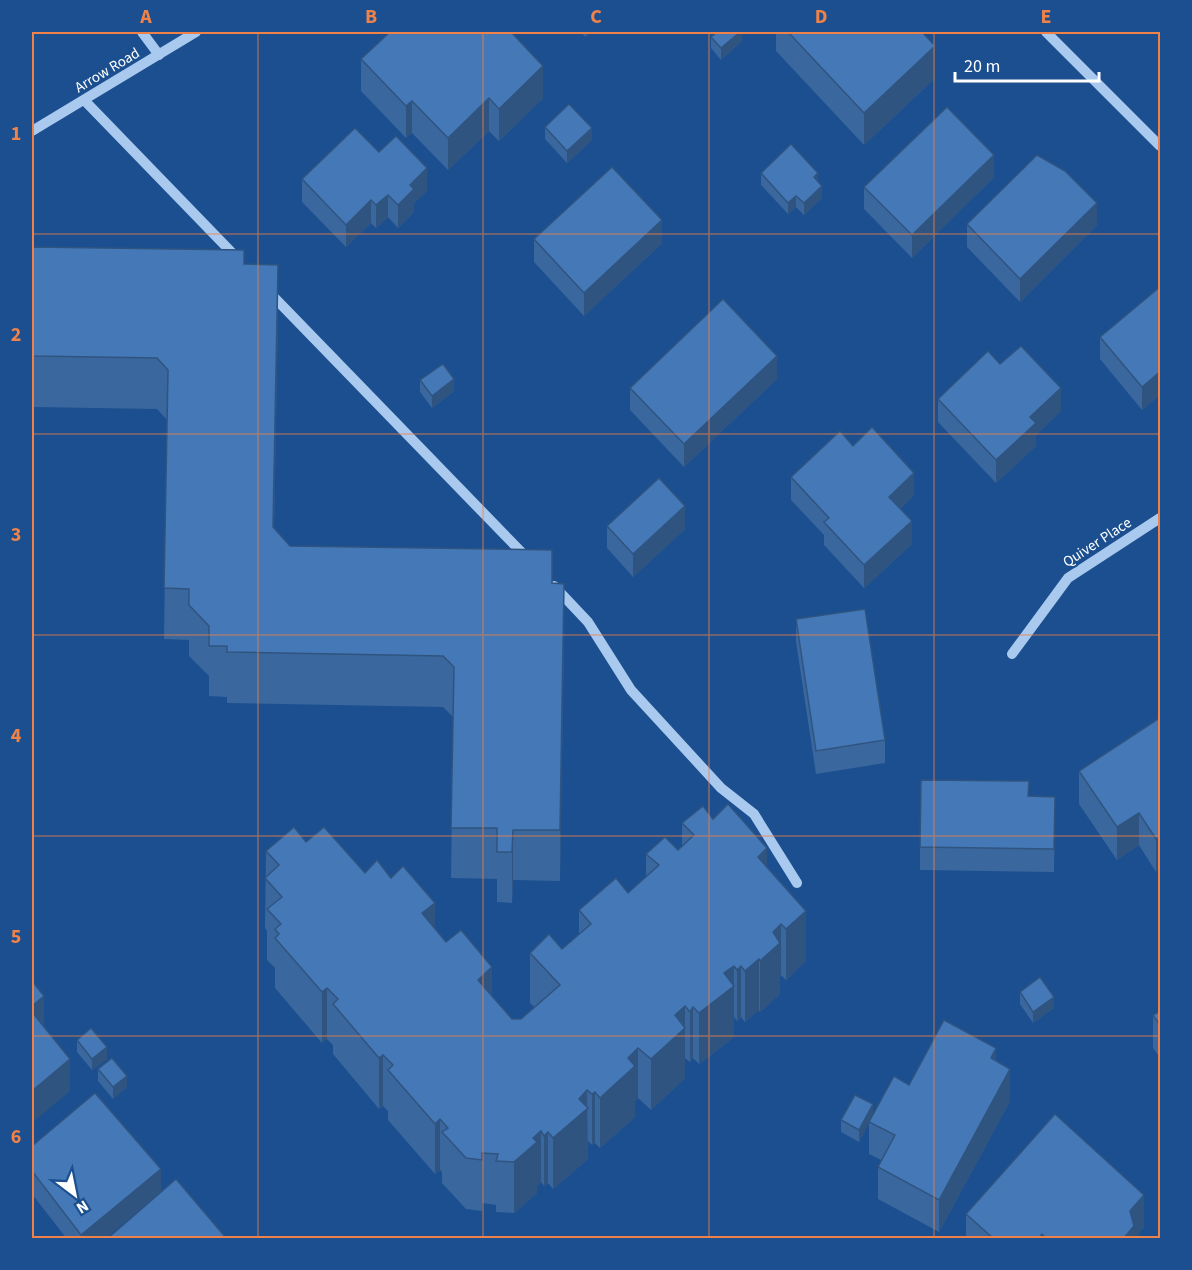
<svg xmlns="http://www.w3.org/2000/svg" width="1192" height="1270" font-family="'Source Sans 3',sans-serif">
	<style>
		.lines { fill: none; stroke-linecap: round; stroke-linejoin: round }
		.minor { stroke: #a9c9ee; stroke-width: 10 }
		.wall { fill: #3a679d }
		.shaded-wall { fill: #305480 }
		.building { fill: #4478b7; stroke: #305480; stroke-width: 1.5 }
		.grid { fill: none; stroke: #ee8249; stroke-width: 1.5; stroke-opacity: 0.55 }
		.labels { text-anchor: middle; stroke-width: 4.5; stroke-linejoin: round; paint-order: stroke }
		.street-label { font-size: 15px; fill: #fff; stroke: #1b4f8f }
		.neatline { fill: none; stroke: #ee8249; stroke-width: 2 }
		.grid-label { font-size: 20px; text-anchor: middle; font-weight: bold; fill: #ee8249 }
	</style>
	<rect width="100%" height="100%" fill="#1b4f8f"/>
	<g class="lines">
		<g class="minor">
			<polyline points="142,32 159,55"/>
			<polyline points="1046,32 1160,146"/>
			<polyline points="85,101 239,260"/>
			<polyline points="32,131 196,32"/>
			<polyline points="268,291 529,560"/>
			<polyline points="554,586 588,622 631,690 721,788 754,814 797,883"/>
			<polyline points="1012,654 1068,578 1160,518"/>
		</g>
	</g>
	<g class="wall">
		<polygon points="580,32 591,32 586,37"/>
		<polygon points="742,32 742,41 721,60 711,48 711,37"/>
		<polygon points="776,32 922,32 935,78 864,145 776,51"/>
		<polygon points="361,59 543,98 499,141 489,131 448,170 412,133 406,138 361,91"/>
		<polygon points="545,127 592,140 567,163 545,139"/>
		<polygon points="379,152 427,191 414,203 414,212 398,228 388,217 376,228 371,223 346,247 302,202 302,179"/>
		<polygon points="761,173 818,182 822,198 804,215 796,207 788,214 761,185"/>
		<polygon points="994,177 912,258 864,209 864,187"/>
		<polygon points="967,224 1097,225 1020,302 967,247"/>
		<polygon points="534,239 662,243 584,316 534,262"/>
		<polygon points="32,247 244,264 278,315 274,528 290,546 552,583 564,634 560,881 513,880 512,903 497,902 497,879 451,878 453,717 443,707 227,703 227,697 209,696 209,676 189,656 189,640 164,639 167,420 157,409 32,407"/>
		<polygon points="1161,286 1161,394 1142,410 1100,359 1100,337"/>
		<polygon points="1000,364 1061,411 1036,435 1036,446 996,483 938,422 938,399"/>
		<polygon points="777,379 684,467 630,410 630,388"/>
		<polygon points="420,380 454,391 432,408 420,392"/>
		<polygon points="853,446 914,495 900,509 912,544 864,588 824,545 824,535 791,500 791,477"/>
		<polygon points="607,526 685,529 633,577 607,548"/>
		<polygon points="796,619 885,740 885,763 816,774 796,642"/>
		<polygon points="1161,717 1156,872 1139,845 1117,860 1079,804 1079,771"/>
		<polygon points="1055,797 1054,872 920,870 920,847"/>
		<polygon points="713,819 767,867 806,961 786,980 781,975 780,977 780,994 760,1012 759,1010 745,1022 741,1017 737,1021 734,1017 734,1037 699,1064 693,1058 690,1062 685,1058 685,1078 651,1110 638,1098 635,1101 635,1117 600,1148 595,1143 592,1145 588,1141 588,1159 553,1189 548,1183 544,1186 541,1182 537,1186 537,1193 514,1213 496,1212 496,1205 482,1203 482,1211 466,1209 442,1183 442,1172 440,1170 435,1174 388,1120 388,1111 383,1106 379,1109 333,1054 333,1045 327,1039 322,1043 275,988 275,968 267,960 267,931 265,928 266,851 306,842 365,873 391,878 512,1019 521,1019 534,1007 530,1003 530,953 562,949 579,935 579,910 628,893 646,877 646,854 678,850 682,846 682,823"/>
		<polygon points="1020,992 1054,1008 1033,1023 1020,1004"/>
		<polygon points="1161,1011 1161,1059 1153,1048 1153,1015"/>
		<polygon points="77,1040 107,1059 92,1070 77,1052"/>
		<polygon points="996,1061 1010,1101 939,1232 878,1199 878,1167 881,1160 869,1154 869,1122 859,1142 841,1132 841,1120 873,1116 909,1085"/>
		<polygon points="98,1069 127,1087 113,1099 98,1081"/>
		<polygon points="32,1146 161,1191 104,1239 67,1239 32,1194"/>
		<polygon points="966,1214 1144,1227 1134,1239 966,1239"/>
	</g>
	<g class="shaded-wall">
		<polygon points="586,32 591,32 586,37"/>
		<polygon points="740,32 742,32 742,41 721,60 721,48"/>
		<polygon points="935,46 935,78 864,145 864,113"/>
		<polygon points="543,66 543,98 499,141 499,109"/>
		<polygon points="489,98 489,131 448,170 448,138"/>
		<polygon points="412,101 412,133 406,138 406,106"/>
		<polygon points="592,128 592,140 567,163 567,151"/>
		<polygon points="994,155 994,177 912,258 912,235"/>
		<polygon points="427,168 427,191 414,203 414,212 398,228 398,205 410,185"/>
		<polygon points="818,173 818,184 814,177"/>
		<polygon points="822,186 822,198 804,215 804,203"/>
		<polygon points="388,195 388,217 376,228 376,205"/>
		<polygon points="796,196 796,207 788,214 788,203"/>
		<polygon points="371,200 371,223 346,247 346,225"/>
		<polygon points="1097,203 1097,225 1020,302 1020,279"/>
		<polygon points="662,220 662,243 584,316 584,293"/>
		<polygon points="278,265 278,315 273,578 273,527"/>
		<polygon points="777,356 777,379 684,467 684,444"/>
		<polygon points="1161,371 1161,394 1142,410 1142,387"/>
		<polygon points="454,379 454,391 432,408 432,396"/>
		<polygon points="1061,388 1061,411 1036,435 1036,446 996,483 996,460 1030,417"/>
		<polygon points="914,473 914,495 889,520 889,497"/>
		<polygon points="685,506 685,529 633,577 633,554"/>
		<polygon points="912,521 912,544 864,588 864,565"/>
		<polygon points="564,584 564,634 560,881 560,830"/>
		<polygon points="1139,813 1139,845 1117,860 1117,827"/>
		<polygon points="513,830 513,880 512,903 512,852"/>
		<polygon points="1161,837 1161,869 1156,872 1156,839"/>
		<polygon points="767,848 767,899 758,857"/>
		<polygon points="435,903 435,953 422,913"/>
		<polygon points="806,911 806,961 786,980 786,929"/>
		<polygon points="781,924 781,975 780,977 780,994 760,1012 760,961 773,932"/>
		<polygon points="759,959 759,1010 745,1022 745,971"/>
		<polygon points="734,966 734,1037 699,1064 699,1013 724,973"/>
		<polygon points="741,966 741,1017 737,1021 737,970"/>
		<polygon points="492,967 492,1018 478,980"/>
		<polygon points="327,988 327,1039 322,1043 322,992"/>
		<polygon points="44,996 44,1028 32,1039 32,1006"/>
		<polygon points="1054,997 1054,1008 1033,1023 1033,1012"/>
		<polygon points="685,1006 685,1078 651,1110 651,1059 675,1015"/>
		<polygon points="693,1007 693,1058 690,1062 690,1012"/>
		<polygon points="107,1047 107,1059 92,1070 92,1059"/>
		<polygon points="638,1048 638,1098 635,1101 635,1117 600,1148 600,1098 628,1058"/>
		<polygon points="996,1048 996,1081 991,1058"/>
		<polygon points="383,1055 383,1106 379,1109 379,1058"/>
		<polygon points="70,1059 70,1091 32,1123 32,1091"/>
		<polygon points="1010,1069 1010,1101 939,1232 939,1200"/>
		<polygon points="127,1076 127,1087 113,1099 113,1087"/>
		<polygon points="587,1090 588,1159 553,1189 553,1138 579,1099"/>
		<polygon points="595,1092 595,1143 592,1145 592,1094"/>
		<polygon points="873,1104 873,1116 859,1142 859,1130"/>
		<polygon points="440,1119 440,1170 435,1174 435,1124"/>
		<polygon points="541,1131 541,1182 537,1186 537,1193 514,1213 514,1162 533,1138"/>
		<polygon points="548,1132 548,1183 544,1186 544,1136"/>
		<polygon points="161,1169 161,1191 104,1239 81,1239 81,1235"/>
		<polygon points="1144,1195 1144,1227 1134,1239 1123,1239 1130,1211"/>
	</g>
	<g class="building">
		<polygon points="390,32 511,32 543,66 499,109 489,98 448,138 412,101 406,106 361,59"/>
		<polygon points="717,32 740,32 721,48 711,37"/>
		<polygon points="788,32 922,32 935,46 864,113"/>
		<polygon points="569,104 592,128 567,151 545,127"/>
		<polygon points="947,107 994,155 912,235 864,187"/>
		<polygon points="355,128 379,152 396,136 427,168 410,185 414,189 398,205 388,195 376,205 371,200 346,225 302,179"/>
		<polygon points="791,144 818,173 814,177 822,186 804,203 796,196 788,203 761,173"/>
		<polygon points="1037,155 1065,171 1097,203 1020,279 967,224"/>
		<polygon points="612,167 662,220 584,293 534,239"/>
		<polygon points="32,247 244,250 244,264 278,265 273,527 290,546 552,550 552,583 564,584 560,830 513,830 512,852 497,852 497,828 451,828 454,667 443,656 227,652 227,646 209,646 209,626 189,605 189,589 164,588 168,370 157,358 32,356"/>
		<polygon points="1161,286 1161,371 1142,387 1100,337"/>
		<polygon points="723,299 777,356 684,444 630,388"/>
		<polygon points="1021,346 1061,388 1030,417 1036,423 996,460 938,399 988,351 1000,364"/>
		<polygon points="443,364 454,379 432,396 420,380"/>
		<polygon points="872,427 914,473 889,497 912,521 864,565 824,522 829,518 791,477 840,431 853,446"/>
		<polygon points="659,478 685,506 633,554 607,526"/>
		<polygon points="865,609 885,740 816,751 796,619"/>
		<polygon points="1161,717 1161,837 1156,839 1139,813 1117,827 1079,771"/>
		<polygon points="921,780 1029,781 1028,796 1055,797 1054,849 920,847"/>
		<polygon points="728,804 767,848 758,857 806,911 786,929 781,924 773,932 780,943 760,961 759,959 745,971 741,966 737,970 734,966 724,973 734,986 699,1013 693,1007 690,1012 685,1006 675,1015 685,1028 651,1059 638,1048 628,1058 635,1066 600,1098 595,1092 592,1094 587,1090 579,1099 588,1108 553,1138 548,1132 544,1136 541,1131 533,1138 537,1142 514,1162 496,1161 498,1154 482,1153 482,1160 466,1158 442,1132 448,1128 440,1119 435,1124 388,1070 393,1065 383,1055 379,1058 333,1004 338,999 327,988 322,992 275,938 279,934 275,929 281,924 267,909 282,897 265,878 279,865 266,851 294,827 306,842 324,827 365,873 377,860 391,878 403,866 435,903 422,913 446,942 461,930 492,967 478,980 512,1019 521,1019 560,985 530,953 549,934 562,949 591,924 579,910 616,878 628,893 659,865 646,854 665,837 678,850 694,835 682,823 703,806 713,819"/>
		<polygon points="1040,977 1054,997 1033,1012 1020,992"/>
		<polygon points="32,981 44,996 32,1006"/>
		<polygon points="1161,1011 1161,1027 1153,1015"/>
		<polygon points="32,1012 70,1059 32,1091"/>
		<polygon points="944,1020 996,1048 991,1058 1010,1069 939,1200 878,1167 895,1135 869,1122 894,1076 909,1085"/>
		<polygon points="91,1028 107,1047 92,1059 77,1040"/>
		<polygon points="112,1058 127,1076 113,1087 98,1069"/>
		<polygon points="95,1093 161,1169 81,1235 32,1171 32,1146"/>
		<polygon points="855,1095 873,1104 859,1130 841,1120"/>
		<polygon points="1055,1114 1144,1195 1130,1211 1134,1226 1123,1239 1067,1239 1065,1237 1064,1239 1047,1239 1042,1234 1038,1239 994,1239 966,1214"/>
		<polygon points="176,1179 227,1239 107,1239"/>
	</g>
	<path class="grid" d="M258,32v1206M483,32v1206M709,32v1206M934,32v1206M32,234h1128M32,434h1128M32,635h1128M32,836h1128M32,1036h1128"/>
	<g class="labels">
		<g class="street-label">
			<text transform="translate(107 70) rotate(-31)" y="5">Arrow Road</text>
			<text transform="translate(1097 542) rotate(-33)" y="5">Quiver Place</text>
		</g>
	</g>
	<rect width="1192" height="1270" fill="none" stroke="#1b4f8f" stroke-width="66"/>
	<g transform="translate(75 1195) rotate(148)" stroke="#1b4f8f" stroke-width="4.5" paint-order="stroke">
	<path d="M0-4.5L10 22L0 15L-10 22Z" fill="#ffffff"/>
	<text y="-9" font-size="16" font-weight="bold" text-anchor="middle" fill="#ffffff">N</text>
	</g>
	<path d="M955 72v9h144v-9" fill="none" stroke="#ffffff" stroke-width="3"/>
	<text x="964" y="72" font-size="18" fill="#ffffff" stroke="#1b4f8f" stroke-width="4.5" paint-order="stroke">20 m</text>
	<rect x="33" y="33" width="1126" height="1204" class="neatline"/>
	<g class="grid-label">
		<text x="146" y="23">A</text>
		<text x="371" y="23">B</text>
		<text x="596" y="23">C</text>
		<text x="821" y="23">D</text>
		<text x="1046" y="23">E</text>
		<text x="16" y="140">1</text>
		<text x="16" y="341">2</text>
		<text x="16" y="541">3</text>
		<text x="16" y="742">4</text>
		<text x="16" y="943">5</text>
		<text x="16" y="1143">6</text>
	</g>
</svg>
